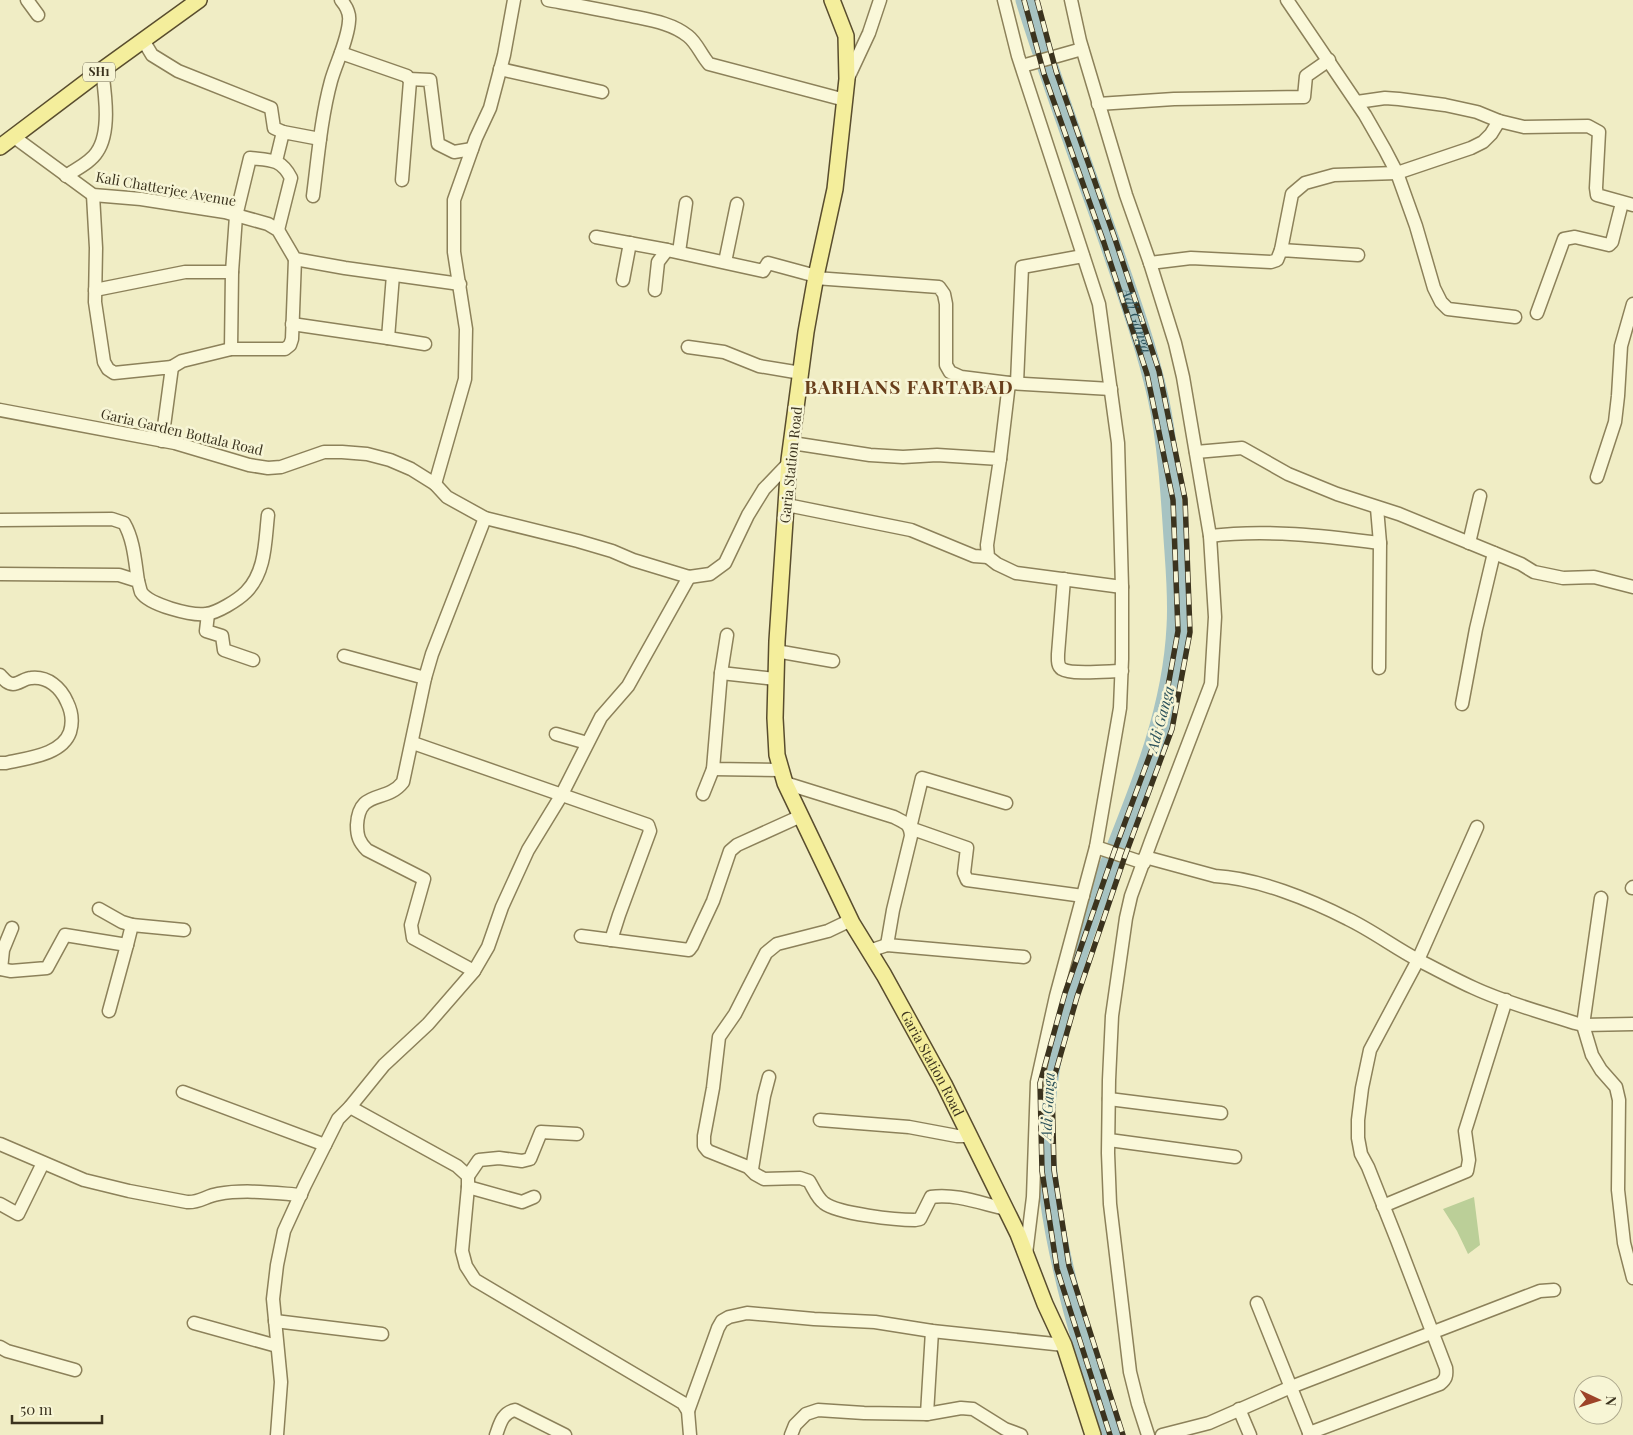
<svg xmlns="http://www.w3.org/2000/svg" width="1633" height="1435" font-family="'Playfair Display',serif">
	<style>
		.green { fill: #bbcf98 }
		.lines { fill: none; stroke-linecap: round; stroke-linejoin: round }
		.river { stroke: #a7c3c2; stroke-width: 21 }
		.minor-casing { stroke: #8c815a; stroke-width: 15 }
		.major-casing { stroke: #594d2e; stroke-width: 18 }
		.minor { stroke: #faf8d9; stroke-width: 12 }
		.major { stroke: #f4ee9c; stroke-width: 15 }
		.rail-casing { stroke: #3b331e; stroke-width: 5.5 }
		.rail { stroke: #f7f5d5; stroke-width: 4; stroke-dasharray: 11; stroke-linecap: butt }
		.labels { text-anchor: middle; stroke-width: 5; stroke-linejoin: round; paint-order: stroke }
		.shield { fill: #f7f5d5; stroke: #736d55; stroke-width: 1 }
		.shield-label { font-size: 12px; font-weight: bold; fill: #3b331e }
		.street-label { font-size: 14px; fill: #3b331e; stroke: #f7f5d5 }
		.water-label { font-size: 15px; font-style: italic; fill: #2d535b; stroke: #f7f5d5 }
		.district-label { font-size: 19px; font-weight: bold; letter-spacing: 1px; fill: #693f1c; stroke: #f7f5d5 }
	</style>
	<rect width="100%" height="100%" fill="#f0edc5"/>
	<polygon class="green" points="1474,1197 1480,1245 1468,1254 1457,1231 1443,1209"/>
	<g class="lines">
		<path class="river" id="s1" d="M1026,0c25,81 55,161 83,240 18,52 37,104 49,157 10,46 13,94 16,141 2,29 5,60 3,89 -5,103 -53,197 -88,292 -23,65 -42,134 -45,203 -1,25 3,50 6,75 11,81 37,160 61,238"/>
		<defs>
			<g id="minor">
				<polyline points="27,0 38,15"/>
				<path d="M548,0c27,5 55,10 83,16 19,4 41,7 57,20 9,7 13,19 21,28l136,36"/>
				<polyline points="1004,0 1018,56 1099,304 1118,443 1122,587 1122,659 1120,708 1096,847 1056,996 1037,1082 1033,1197 1026,1254"/>
				<polyline points="1071,0 1080,41 1126,195 1150,263 1175,343 1183,377 1210,536 1215,617 1211,684 1151,841 1131,896 1126,918 1112,1016 1109,1080 1108,1153 1110,1204 1130,1372 1138,1404 1148,1435"/>
				<polyline points="1287,0 1365,115 1385,150 1397,173 1416,226 1434,288 1441,302 1448,309 1515,317"/>
				<polyline points="143,40 152,55 178,71 271,108 274,128 283,132"/>
				<polyline points="341,53 407,76 410,81 402,180"/>
				<polyline points="1022,66 1082,49"/>
				<polyline points="500,69 602,92"/>
				<polyline points="848,78 869,33 880,0"/>
				<polyline points="409,79 430,80 438,144 454,152 472,149"/>
				<polyline points="1357,102 1385,98 1399,99 1445,105 1477,112 1499,121 1524,127 1588,126 1599,132 1596,188 1597,195 1633,205"/>
				<polyline points="1098,104 1174,99 1304,97 1306,76 1329,60"/>
				<polyline points="14,137 93,195 141,199 225,212 268,224 278,230 295,259 345,268 460,284"/>
				<polyline points="276,161 283,132 320,139"/>
				<path d="M66,176c10,-7 25,-14 31,-24 14,-20 8,-59 5,-82"/>
				<polyline points="93,195 96,248 95,302 104,362 108,369 114,373 172,367 162,441"/>
				<path d="M313,196c5,-39 8,-78 18,-115 5,-18 17,-41 18,-60 1,-7 -3,-15 -8,-21"/>
				<polyline points="596,237 667,250"/>
				<polyline points="1281,250 1292,194 1305,183 1334,175 1397,173 1471,148 1483,142 1491,134 1499,121"/>
				<polyline points="679,252 686,203"/>
				<polyline points="725,262 737,204"/>
				<polyline points="1150,263 1191,258 1271,262 1277,260 1281,250 1358,255"/>
				<polyline points="815,278 939,287 944,294 946,304 946,365 950,372 961,377 1009,383 1111,389"/>
				<polyline points="623,280 630,243"/>
				<polyline points="95,290 185,272 232,272"/>
				<polyline points="655,290 658,262 667,250 763,271 768,263 816,276"/>
				<polyline points="1537,313 1564,239 1575,237 1609,245 1612,242 1622,203"/>
				<polyline points="292,324 388,338 393,275"/>
				<polyline points="388,338 425,344"/>
				<polyline points="688,347 724,352 759,366 801,373"/>
				<path d="M231,349l1,-77 4,-56 14,-58c19,2 31,0 41,20l-13,52"/>
				<polyline points="172,367 182,361 231,349 285,349 290,345 292,339 295,259"/>
				<polyline points="1017,383 1022,267 1083,256"/>
				<polyline points="0,410 175,443 249,465 268,468 281,467 324,452 342,452 367,454 390,460 411,469 435,484 447,497 485,518 578,541 612,551 633,560 689,577 710,574 725,563 748,515 764,489 789,463"/>
				<polyline points="792,443 870,455 903,457 937,455 1000,459 987,545 988,557 997,564 1016,573 1122,587"/>
				<polyline points="1196,452 1242,448 1288,474 1337,494 1399,514 1521,564 1534,572 1563,578 1594,577 1633,587"/>
				<polyline points="1000,459 1009,383"/>
				<polyline points="1597,477 1615,422 1618,396 1621,346 1633,304"/>
				<polyline points="435,484 465,379 466,329 454,252 454,200 476,138 490,108 504,55 514,0"/>
				<polyline points="787,505 911,530 974,556 988,557"/>
				<polyline points="1377,508 1380,543 1379,668"/>
				<path d="M0,520l112,-1 12,4c10,17 11,39 14,58"/>
				<path d="M1210,536c56,-7 114,0 170,7"/>
				<polyline points="1469,543 1480,496"/>
				<path d="M0,574l119,1 19,6c1,3 2,8 3,11 8,13 51,24 65,22 11,-1 32,-14 40,-22 20,-20 19,-51 22,-77"/>
				<path d="M1064,579l-6,75c0,5 -1,12 4,15 9,6 48,2 60,2"/>
				<polyline points="208,614 206,631 222,636 224,650 253,660"/>
				<polyline points="727,635 721,673 713,769 782,770"/>
				<polyline points="776,651 833,661"/>
				<polyline points="344,656 425,678"/>
				<polyline points="721,673 775,679"/>
				<path d="M0,675c4,4 7,9 13,9 6,0 12,-6 18,-6 17,-2 30,10 36,24 5,10 6,20 3,30 -8,23 -43,26 -64,31h-6"/>
				<polyline points="1462,704 1476,629 1494,553"/>
				<polyline points="556,734 587,743"/>
				<polyline points="413,743 648,825 650,831 619,915 611,940"/>
				<path d="M785,783l109,34c11,6 16,6 17,19l-18,74 -6,35"/>
				<polyline points="703,794 713,769"/>
				<polyline points="1006,803 922,778 910,828 967,848 964,873 967,880 1083,896"/>
				<polyline points="1096,847 1144,863"/>
				<path d="M1145,857l70,19c42,2 96,24 133,43 25,12 47,29 72,42 18,9 36,19 54,27 32,15 67,24 101,35l8,2 50,-1"/>
				<polyline points="1632,888 1633,887"/>
				<polyline points="1601,898 1583,1025 1592,1055 1601,1070 1616,1087 1619,1100 1618,1190 1624,1243 1633,1278"/>
				<polyline points="99,909 122,922 132,925"/>
				<path d="M851,920l-23,11 -51,13 -11,9 -31,61 -16,23 -6,51 -9,48v10l4,5 40,16 7,7 9,5 36,-1 9,3c5,8 8,17 15,22 14,11 73,17 91,17l5,-1 11,-22c24,-4 52,7 75,12"/>
				<polyline points="581,936 689,950 692,946 713,901 730,851 737,845 801,816"/>
				<polyline points="127,945 132,925 184,930"/>
				<polyline points="869,951 887,945 1024,957"/>
				<polyline points="0,969 11,971 47,968 65,935 127,945 109,1011"/>
				<polyline points="1,969 3,950 12,928"/>
				<path d="M474,971l-61,-33 -2,-13 13,-46 -57,-29c-8,-8 -10,-14 -10,-25 2,-37 29,-21 46,-43l22,-104 7,-24 53,-136"/>
				<polyline points="183,1092 325,1145"/>
				<polyline points="1109,1099 1221,1113"/>
				<polyline points="350,1107 457,1166 468,1176 468,1187 462,1251 466,1266 475,1280 683,1403 688,1411 690,1435"/>
				<polyline points="820,1120 909,1127 957,1136 969,1136"/>
				<polyline points="1109,1140 1235,1157"/>
				<path d="M0,1144l84,36 45,11 58,11c12,1 19,-6 31,-8 27,-5 56,-1 83,1"/>
				<polyline points="752,1169 764,1096 769,1077"/>
				<polyline points="468,1176 479,1160 499,1158 522,1161 530,1159 541,1132 577,1134"/>
				<polyline points="468,1187 522,1202 534,1197"/>
				<polyline points="0,1204 18,1214 43,1163"/>
				<polyline points="1383,1206 1467,1171 1469,1160 1465,1131 1506,1000"/>
				<polyline points="1257,1303 1310,1435"/>
				<polyline points="275,1321 382,1334"/>
				<polyline points="194,1323 277,1346"/>
				<polyline points="0,1347 7,1351 75,1370"/>
				<polyline points="1239,1409 1250,1435"/>
				<polyline points="688,1411 718,1328 722,1321 729,1317 747,1313 814,1319 875,1322 932,1331 1064,1345"/>
				<polyline points="927,1414 961,1408 973,1409 1005,1429 1021,1435"/>
				<path d="M1309,1433l131,-49c6,-5 7,-8 6,-16l-49,-128 -29,-73 -7,-13 -3,-16v-18l4,-32 8,-38 48,-90 59,-133"/>
				<polyline points="277,1435 281,1382 273,1299 277,1265 284,1231 305,1185 338,1119 350,1107 384,1065 428,1024 474,971 488,947 502,907 528,850 561,796 601,717 628,686 689,577"/>
				<path d="M496,1435c4,-11 6,-22 19,-25l50,25"/>
				<polyline points="791,1435 795,1425 806,1414 818,1410 864,1413 927,1414 932,1331"/>
				<polyline points="1162,1435 1209,1423 1291,1387 1540,1291 1554,1290"/>
			</g>
			<g id="major">
				<path id="s2" d="M832,0l14,36 1,43 -12,110 -19,87 -10,56 -17,128 -12,181 -2,77 2,37 8,28 67,140 32,52 60,109 74,150 27,70 19,41 29,90"/>
				<polyline points="0,147 102,70 199,0"/>
			</g>
		</defs>
		<use href="#minor" class="minor-casing"/>
		<use href="#major" class="major-casing"/>
		<use href="#minor" class="minor"/>
		<use href="#major" class="major"/>
		<defs>
			<g id="rail">
				<polyline points="1024,0 1044,74 1104,243 1147,374 1173,500 1178,631 1161,725 1114,852 1065,993 1040,1083 1042,1171 1057,1269 1110,1435"/>
				<polyline points="1037,0 1056,71 1115,239 1159,371 1185,499 1190,632 1172,729 1125,856 1077,997 1052,1085 1054,1170 1069,1266 1123,1435"/>
			</g>
		</defs>
		<use href="#rail" class="rail-casing"/>
		<use href="#rail" class="rail"/>
	</g>
	<g class="labels">
		<rect class="shield" x="83" y="62.5" width="32" height="19" rx="4"/>
		<g class="shield-label">
			<text x="99" y="76">SH1</text>
		</g>
		<g class="street-label">
			<text transform="translate(166 189) rotate(10)" y="5">Kali Chatterjee Avenue</text>
			<text transform="translate(182 432) rotate(13)" y="5">Garia Garden Bottala Road</text>
			<text transform="translate(791 465) rotate(-84)" y="5">Garia Station Road</text>
			<text dy="5" stroke="none"><textPath href="#s2" startOffset="1109">Garia Station Road</textPath></text>
		</g>
		<g class="water-label">
			<text dy="5" stroke="none"><textPath href="#s1" startOffset="339">Adi Ganga</textPath></text>
			<text transform="translate(1161 719) rotate(-75)" y="5">Adi Ganga</text>
			<text transform="translate(1048 1106) rotate(-87)" y="5">Adi Ganga</text>
		</g>
		<g class="district-label">
			<text x="909" y="394">BARHANS FARTABAD</text>
		</g>
	</g>
	<g transform="translate(1598 1400) rotate(94)"><circle r="24" fill="#f7f5d5" stroke="#aca78c"/>
	<path d="M0-4L9 19L0 12L-9 19Z" fill="#9d4328"/>
	<text y="-8" font-size="14" font-weight="bold" text-anchor="middle" fill="#3b331e">N</text>
	</g>
	<path d="M12 1415v8h90v-8" fill="none" stroke="#3b331e" stroke-width="2.5"/>
	<text x="20" y="1415" font-size="15" fill="#3b331e" stroke="#f7f5d5" stroke-width="4" paint-order="stroke">50 m</text>
</svg>
